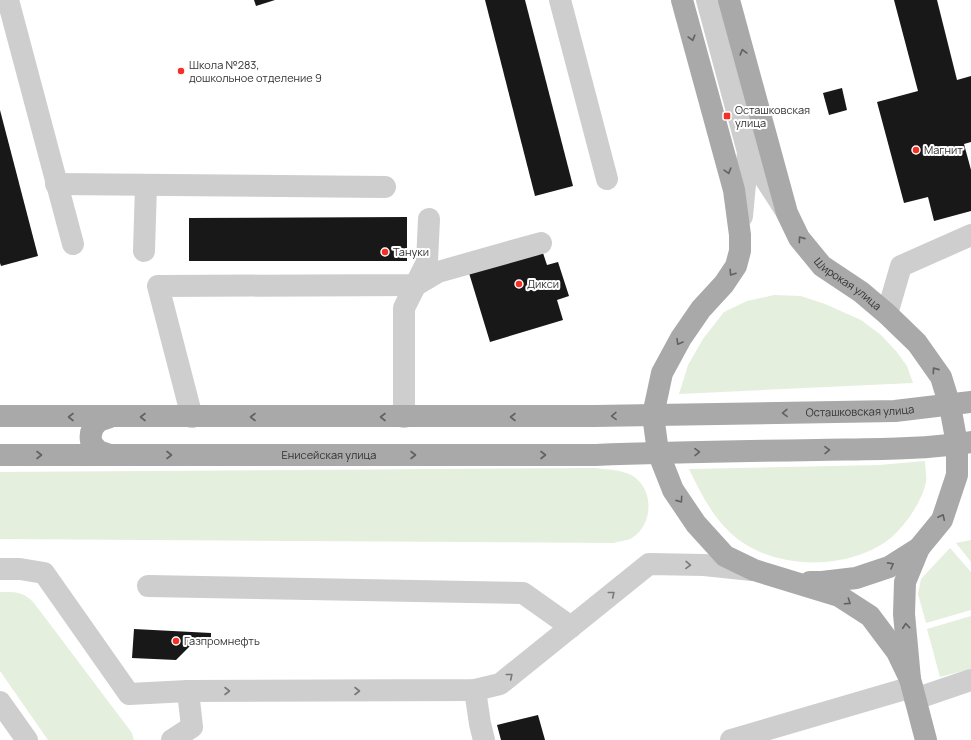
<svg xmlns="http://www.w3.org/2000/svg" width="971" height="740" font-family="Manrope,sans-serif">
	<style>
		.grass { fill: #e5efde }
		.building { fill: #181818 }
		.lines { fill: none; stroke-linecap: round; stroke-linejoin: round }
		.minor { stroke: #cecece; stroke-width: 22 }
		.major { stroke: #a9a9a9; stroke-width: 22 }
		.oneway { stroke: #616161 }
		.oneway2 { stroke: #787878 }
		.poi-dot { fill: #f62f25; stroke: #fff; stroke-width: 1.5 }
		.labels { text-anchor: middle; stroke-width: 4; stroke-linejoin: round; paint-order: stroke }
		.poi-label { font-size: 11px; fill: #313131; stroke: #fff; text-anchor: start }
		.street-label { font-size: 11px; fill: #313131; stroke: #fff }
	</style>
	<rect width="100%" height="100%" fill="#fff"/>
	<g class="grass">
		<polygon points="774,295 801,296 825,304 861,320 881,335 896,351 907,366 913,383 679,394 688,365 703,339 724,312 747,301"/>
		<path d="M925,461c0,7 2,15 1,21 -2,10 -7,20 -12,28 -6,10 -13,18 -21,26 -39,34 -113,35 -154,4 -24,-18 -37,-44 -50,-71l190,-4z"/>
		<path d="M595,468c14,2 33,1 44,13 15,16 12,45 -7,57 -5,3 -13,3 -18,5l-614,-4v-67z"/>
		<polygon points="971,540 971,562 956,543"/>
		<polygon points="950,548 971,572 971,610 926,623 918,594 921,579"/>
		<path d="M0,592c15,0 23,-1 34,11l98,130 2,7h-86l-48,-69z"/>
		<polygon points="971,616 971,669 940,677 927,629"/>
	</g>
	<g class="building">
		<polygon points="254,0 275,0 256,6"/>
		<polygon points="485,0 525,0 573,186 535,196"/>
		<polygon points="894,0 937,0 957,80 971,76 971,142 964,144 971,170 971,211 934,221 928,197 904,203 877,102 918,91"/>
		<polygon points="842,88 847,110 829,115 823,93"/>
		<polygon points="0,110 38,256 1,266 0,263"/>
		<polygon points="407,217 407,261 189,261 189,218"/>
		<polygon points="542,250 547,265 558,262 569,296 557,300 563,320 490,342 469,273"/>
		<polygon points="134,629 211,633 211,645 192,644 176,660 132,658"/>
		<polygon points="538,715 545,740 501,740 497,725"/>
	</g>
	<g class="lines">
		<g class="minor">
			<polyline points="8,0 73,244"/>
			<polyline points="560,0 607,179"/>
			<polyline points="707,0 748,152 742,216"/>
			<polyline points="748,152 784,208"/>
			<polyline points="56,184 385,187"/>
			<polyline points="144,251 146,185"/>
			<polyline points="887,314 901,266 971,235"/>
			<polyline points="192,417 158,286 416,285 438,272 541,243"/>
			<polyline points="404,417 404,308 427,262 429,219"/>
			<polyline points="0,569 20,569 44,573 129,694 188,691 475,690 500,684 649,564 704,565 752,570"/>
			<polyline points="148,586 523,593 571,627"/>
			<polyline points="475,690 480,724 484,740"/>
			<polyline points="915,699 971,680"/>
			<polyline points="0,702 27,740"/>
			<polyline points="172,740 192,727 188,691"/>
			<polyline points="731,740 912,687"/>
		</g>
		<g class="major">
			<polyline points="682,0 734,190 740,235 740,251 736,266 724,284 701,309 681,338 662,373 653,415 658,452 673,490 696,524 725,556 754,570 839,596 870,616 897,652 910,679"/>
			<path id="s1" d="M729,0l58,213 12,25 23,28 39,26 26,22 30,29 24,34 9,29 7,38v31l-15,45 -23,28 -30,19 -33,11 -34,4h-12"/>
			<path id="s2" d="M0,416h594l301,-5 76,-9"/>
			<path d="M110,417c-4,2 -8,2 -12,5 -9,7 -11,22 1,29 3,2 8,3 12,4"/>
			<path id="s3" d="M0,455h596c73,-3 147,-4 221,-5 51,-1 103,0 154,-8"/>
			<polyline points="919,548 905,582 904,614 910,679 926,740"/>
		</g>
	</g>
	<defs><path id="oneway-chevron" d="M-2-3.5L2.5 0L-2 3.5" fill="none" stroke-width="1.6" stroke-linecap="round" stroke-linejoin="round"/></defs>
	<g class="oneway">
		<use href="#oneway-chevron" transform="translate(692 38) rotate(75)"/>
		<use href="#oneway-chevron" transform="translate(743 52) rotate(-105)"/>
		<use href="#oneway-chevron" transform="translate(728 171) rotate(74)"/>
		<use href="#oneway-chevron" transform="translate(801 239) rotate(-125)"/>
		<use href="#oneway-chevron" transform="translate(732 273) rotate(123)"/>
		<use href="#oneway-chevron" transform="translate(679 342) rotate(120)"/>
		<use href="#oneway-chevron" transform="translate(935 370) rotate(-125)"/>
		<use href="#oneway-chevron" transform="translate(785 413) rotate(179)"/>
		<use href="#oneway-chevron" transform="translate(614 416) rotate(179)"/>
		<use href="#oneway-chevron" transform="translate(71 417) rotate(-180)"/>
		<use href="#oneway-chevron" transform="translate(143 417) rotate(180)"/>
		<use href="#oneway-chevron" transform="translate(253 417) rotate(180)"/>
		<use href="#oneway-chevron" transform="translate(383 417) rotate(180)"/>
		<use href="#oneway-chevron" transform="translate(513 417) rotate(180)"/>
		<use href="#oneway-chevron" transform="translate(827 450) rotate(-1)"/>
		<use href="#oneway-chevron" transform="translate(697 452) rotate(-1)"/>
		<use href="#oneway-chevron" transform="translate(39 455)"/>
		<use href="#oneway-chevron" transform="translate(169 455)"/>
		<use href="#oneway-chevron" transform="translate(413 455)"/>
		<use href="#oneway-chevron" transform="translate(543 455)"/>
		<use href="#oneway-chevron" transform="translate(680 500) rotate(55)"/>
		<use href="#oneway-chevron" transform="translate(942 517) rotate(-65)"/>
		<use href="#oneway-chevron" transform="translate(891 565) rotate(-29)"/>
		<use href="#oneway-chevron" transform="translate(848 602) rotate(34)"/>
		<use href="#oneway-chevron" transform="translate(906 626) rotate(-95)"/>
	</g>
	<g class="oneway2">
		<use href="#oneway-chevron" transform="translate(688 565) rotate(1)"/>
		<use href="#oneway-chevron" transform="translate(612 594) rotate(-39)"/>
		<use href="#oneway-chevron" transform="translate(510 676) rotate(-39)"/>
		<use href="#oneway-chevron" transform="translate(227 691)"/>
		<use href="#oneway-chevron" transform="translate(357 691)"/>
	</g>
	<g class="poi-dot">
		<circle cx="181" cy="71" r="4"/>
		<rect x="723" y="112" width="8" height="8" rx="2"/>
		<circle cx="916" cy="150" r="4"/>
		<circle cx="385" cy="252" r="4"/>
		<circle cx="519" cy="284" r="4"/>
		<circle cx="176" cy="641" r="4"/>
	</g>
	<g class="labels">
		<g class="poi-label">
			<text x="189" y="69">Школа №283,<tspan x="189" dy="13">дошкольное отделение 9</tspan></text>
			<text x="735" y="114">Осташковская<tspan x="735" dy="13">улица</tspan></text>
			<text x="924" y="154">Магнит</text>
			<text x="393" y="256">Тануки</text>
			<text x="527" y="288">Дикси</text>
			<text x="184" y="645">Газпромнефть</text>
		</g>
		<g class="street-label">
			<text dy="4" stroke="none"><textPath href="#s1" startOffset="316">Широкая улица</textPath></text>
			<text dy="4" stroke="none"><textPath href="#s2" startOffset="860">Осташковская улица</textPath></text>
			<text dy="4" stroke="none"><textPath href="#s3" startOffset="329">Енисейская улица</textPath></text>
		</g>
	</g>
</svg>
